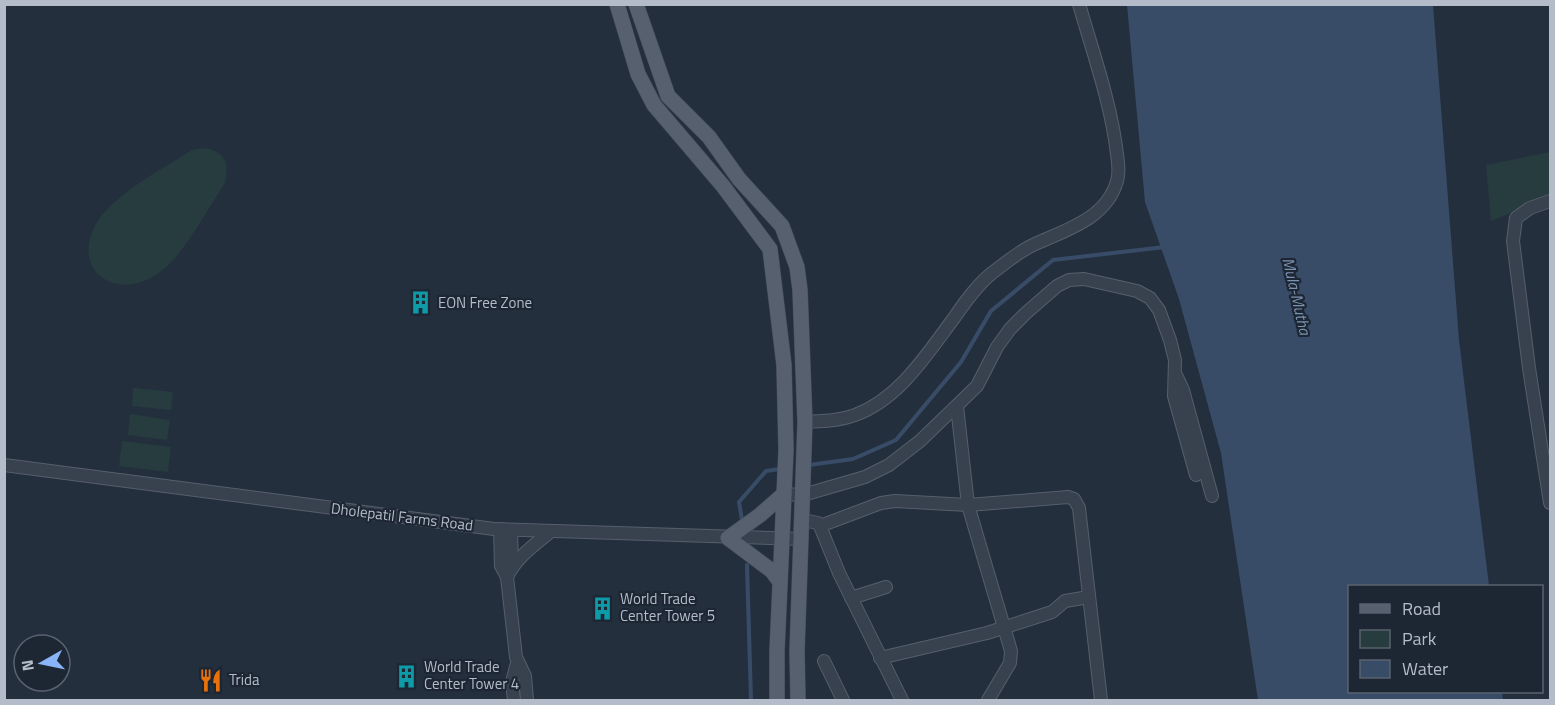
<svg xmlns="http://www.w3.org/2000/svg" width="1555" height="705" font-family="'Titillium Web',sans-serif">
	<style>
		.green { fill: #263c3f }
		.water { fill: #394c67 }
		.lines { fill: none; stroke-linecap: round; stroke-linejoin: round }
		.stream { stroke: #394c67; stroke-width: 4 }
		.minor-casing { stroke: #565f6c; stroke-width: 14 }
		.major-casing { stroke: #414a57; stroke-width: 16 }
		.minor { stroke: #38414e; stroke-width: 12 }
		.major { stroke: #56606e; stroke-width: 15 }
		.labels { text-anchor: middle; stroke-width: 4.5; stroke-linejoin: round; paint-order: stroke }
		.poi-label { font-size: 15px; fill: #b4bcc9; stroke: #1d2633; text-anchor: start }
		.street-label { font-size: 15px; fill: #b4bcc9; stroke: #1d2633 }
		.water-label { font-size: 16px; font-style: italic; fill: #7c92b1; stroke: #1d2633 }
	</style>
	<rect width="100%" height="100%" fill="#242f3e"/>
	<g class="green">
		<path d="M204,148c22,4 25,15 21,35 -17,25 -41,72 -65,89 -41,31 -89,1 -65,-46 15,-30 69,-58 97,-76z"/>
		<polygon points="1550,152 1550,197 1491,221 1486,165"/>
		<polygon points="133,388 173,392 171,410 132,406"/>
		<polygon points="130,414 170,420 167,440 128,435"/>
		<polygon points="122,441 171,447 168,472 119,466"/>
	</g>
	<polygon class="water" points="1127,5 1433,5 1459,340 1489,586 1350,586 1350,692 1502,692 1503,700 1258,700 1221,453 1179,299 1145,202"/>
	<g class="lines">
		<g class="stream">
			<polyline points="809,465 853,459 896,440 961,362 991,311 1053,260 1165,247"/>
			<polyline points="742,520 739,502 766,471 780,469"/>
			<polyline points="747,565 751,700"/>
		</g>
		<defs>
			<g id="minor">
				<polyline points="1550,201 1530,208 1516,218 1513,241 1529,368 1550,503"/>
				<polyline points="1175,373 1183,390 1212,496"/>
				<polyline points="957,406 968,505 1011,651 1010,663 988,700"/>
				<path d="M805,422c17,-1 34,-1 50,-7 44,-16 72,-61 99,-97 11,-16 23,-33 38,-45 12,-9 24,-19 37,-26 32,-16 77,-26 88,-66 3,-9 1,-18 0,-27 -6,-51 -24,-101 -38,-150"/>
				<polyline points="4,465 494,529 802,539"/>
				<polyline points="784,494 803,495 865,477 889,465 920,441 977,386 997,347 1010,329 1026,313 1057,286 1069,280 1084,279 1137,291 1150,298 1159,310 1170,340 1175,360 1174,396 1196,475"/>
				<polyline points="803,520 818,523 820,526 839,573 902,700"/>
				<polyline points="820,526 881,503 895,501 968,505 1068,497 1074,499 1079,508 1101,700"/>
				<polyline points="500,529 501,566 507,577 516,657 525,676 527,700"/>
				<polyline points="511,530 512,566"/>
				<path d="M507,577c9,-19 27,-32 43,-45"/>
				<polyline points="851,598 886,587"/>
				<polyline points="880,658 987,633 1052,612 1065,601 1089,597"/>
				<polyline points="824,661 843,700"/>
				<polyline points="514,700 512,682 517,663"/>
			</g>
			<g id="major">
				<polyline points="617,4 638,74 654,105 723,186 770,249 784,365 786,450 777,651 777,700"/>
				<polyline points="636,4 668,96 709,137 739,179 782,226 797,267 800,290 805,422 797,651 798,700"/>
				<polyline points="780,582 772,571 728,538 760,515 784,494"/>
			</g>
		</defs>
		<use href="#minor" class="minor-casing"/>
		<use href="#major" class="major-casing"/>
		<use href="#minor" class="minor"/>
		<use href="#major" class="major"/>
	</g>
	<defs>
		<symbol id="building-bare" viewBox="-9 -9 18 18"><path d="M-4-6H4V6H1V3H-1V6H-4ZM-2.5-4.3h1.7v1.8h-1.7ZM.8-4.3h1.7v1.8H.8ZM-2.5-1h1.7V.8h-1.7ZM.8-1h1.7V.8H.8Z" fill="#0f9aa8" stroke="#1d2633" stroke-width="2.5" paint-order="stroke"/></symbol>
		<symbol id="restaurant-bare" viewBox="-9 -9 18 18"><path d="M-5-6h1v4h1v-4h1v4h1v-4h1v5L-1.5 .5V6h-2V.5L-5-1ZM5-6V6H3V1.5H1.5Q1.5-4 5-6Z" fill="#e8710a" stroke="#1d2633" stroke-width="2.5" paint-order="stroke"/></symbol>
	</defs>
	<g fill-rule="evenodd">
		<use href="#building-bare" x="404" y="286" width="33" height="33"/>
		<use href="#building-bare" x="586" y="592" width="33" height="33"/>
		<use href="#building-bare" x="390" y="660" width="33" height="33"/>
		<use href="#restaurant-bare" x="194" y="664" width="33" height="33"/>
	</g>
	<g class="labels">
		<g class="poi-label">
			<text x="438" y="308">EON Free Zone</text>
			<text x="620" y="604">World Trade<tspan x="620" dy="17">Center Tower 5</tspan></text>
			<text x="424" y="672">World Trade<tspan x="424" dy="17">Center Tower 4</tspan></text>
			<text x="229" y="685">Trida</text>
		</g>
		<g class="street-label">
			<text transform="translate(402 517) rotate(7)" y="5">Dholepatil Farms Road</text>
		</g>
		<g class="water-label">
			<text transform="translate(1297 296) rotate(77)" y="6">Mula-Mutha</text>
		</g>
	</g>
	<rect width="1555" height="705" fill="none" stroke="#b4bcc9" stroke-width="12"/>
	<rect x="1348" y="585" width="195" height="108" fill="#1d2633" stroke="#59626f" stroke-width="1.5"/>
	<rect x="1360" y="604" width="30" height="9" fill="#56606e" stroke="#59626f" stroke-width="1.5"/>
	<text x="1402" y="615" font-size="18" fill="#b4bcc9">Road</text>
	<rect x="1360" y="630" width="30" height="18" fill="#263c3f" stroke="#59626f" stroke-width="1.5"/>
	<text x="1402" y="645" font-size="18" fill="#b4bcc9">Park</text>
	<rect x="1360" y="660" width="30" height="18" fill="#394c67" stroke="#59626f" stroke-width="1.5"/>
	<text x="1402" y="675" font-size="18" fill="#b4bcc9">Water</text>
	<g transform="translate(42 663) rotate(261)"><circle r="28" fill="#1d2633" stroke="#59626f" stroke-width="1.5"/>
	<path d="M0-4.5L10 22L0 15L-10 22Z" fill="#8ab4f8"/>
	<text y="-9" font-size="16" font-weight="bold" text-anchor="middle" fill="#b4bcc9">N</text>
	</g>
</svg>
